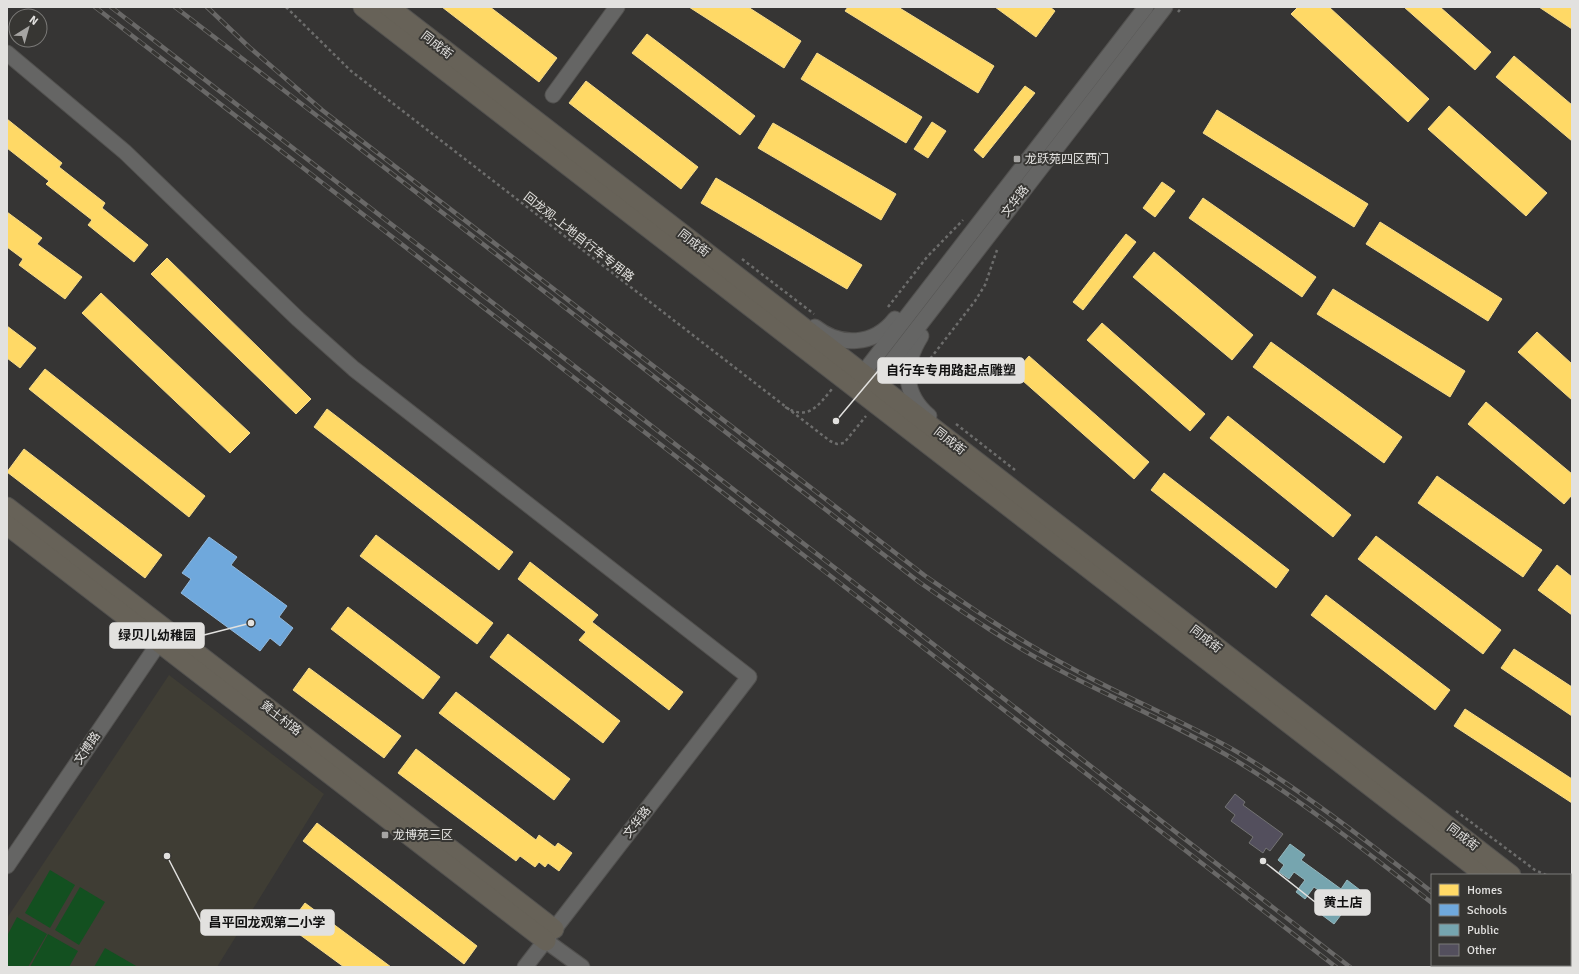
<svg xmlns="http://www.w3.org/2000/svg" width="1579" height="974" font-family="Signika,'Noto Sans SC',sans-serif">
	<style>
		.built { fill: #3f3d34 }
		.green { fill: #135020 }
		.homes { fill: #ffd966; stroke: #f6db8a }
		.schools { fill: #6fa8dc; stroke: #92b9dd }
		.public { fill: #76a5af; stroke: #96b7bd }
		.building { fill: #534f5d; stroke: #737373 }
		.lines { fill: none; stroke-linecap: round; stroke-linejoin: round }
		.minor-casing { stroke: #52514f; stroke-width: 17 }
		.major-casing { stroke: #52514f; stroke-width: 21 }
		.path { stroke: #6d6d6c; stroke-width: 2.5; stroke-dasharray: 3 3; stroke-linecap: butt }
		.minor { stroke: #656564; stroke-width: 15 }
		.major { stroke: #676258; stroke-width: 19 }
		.rail-casing { stroke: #696867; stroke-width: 4.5 }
		.rail { stroke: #373633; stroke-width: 3; stroke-dasharray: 9; stroke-linecap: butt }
		.poi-dot { fill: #a6a5a3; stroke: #373633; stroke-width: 1.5 }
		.labels { text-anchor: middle; stroke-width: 4; stroke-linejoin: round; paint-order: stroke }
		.street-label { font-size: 12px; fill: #e2e1df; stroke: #373633 }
		.poi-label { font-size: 12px; fill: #e2e1df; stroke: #373633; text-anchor: start }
		.leader { fill: none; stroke: #e2e1df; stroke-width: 1.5 }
		.callout-dot { fill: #e2e1df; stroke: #373633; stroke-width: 1.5 }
		.callout { fill: #e2e1df; stroke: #e2e1df; stroke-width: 1.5 }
		.callout-label { font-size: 13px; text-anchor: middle; font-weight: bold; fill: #111 }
	</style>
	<rect width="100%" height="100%" fill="#363534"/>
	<polygon class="built" points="169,675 324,794 217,967 7,967 7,918"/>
	<g class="green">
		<polygon points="50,870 75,885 50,928 25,913"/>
		<polygon points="80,887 105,902 79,945 55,930"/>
		<polygon points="17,917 47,934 28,967 7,967 7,936"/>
		<polygon points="48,934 78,951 69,967 30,967"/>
		<polygon points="105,948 138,967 94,967"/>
	</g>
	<g class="homes">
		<polygon points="442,7 490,7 557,58 539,82"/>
		<polygon points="689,7 748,7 801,41 784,68"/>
		<polygon points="848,7 898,7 994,66 978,93 845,11"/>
		<polygon points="995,7 1050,7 1055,11 1036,37"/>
		<polygon points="1298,7 1329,7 1429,99 1408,122 1291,14"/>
		<polygon points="1404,7 1440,7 1491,52 1475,70"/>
		<polygon points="1539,7 1572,7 1572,29"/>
		<polygon points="647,34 755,116 740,135 632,53"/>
		<polygon points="817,53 922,117 906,143 801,79"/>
		<polygon points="1514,56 1572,105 1572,141 1496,77"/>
		<polygon points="586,81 698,167 681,189 569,103"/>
		<polygon points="1025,86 1035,93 983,158 974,150"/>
		<polygon points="1449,106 1547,193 1526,216 1428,129"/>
		<polygon points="1217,110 1368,204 1354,227 1203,133"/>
		<polygon points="7,119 62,163 59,167 105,203 102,208 148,245 134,262 88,225 92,220 46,184 49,181 7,148"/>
		<polygon points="932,122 946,131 928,158 914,149"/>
		<polygon points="773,123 896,194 881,220 758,148"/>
		<polygon points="716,178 862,265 847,289 701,203"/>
		<polygon points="1162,182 1175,191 1155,217 1143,208"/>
		<polygon points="1203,198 1316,277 1302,297 1189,218"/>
		<polygon points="7,212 42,238 37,244 82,277 65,299 19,265 23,259 7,247"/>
		<polygon points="1380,222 1502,299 1488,321 1366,244"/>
		<polygon points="1126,234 1136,242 1083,310 1073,302"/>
		<polygon points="1154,252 1253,335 1232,360 1133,277"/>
		<polygon points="167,258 311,399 296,414 151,274"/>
		<polygon points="1333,289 1465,371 1450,397 1317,314"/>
		<polygon points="101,293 250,433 230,453 82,313"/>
		<polygon points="1102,323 1205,414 1190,431 1087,340"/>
		<polygon points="7,326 36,348 20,368 7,358"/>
		<polygon points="1537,332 1572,364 1572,400 1518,352"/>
		<polygon points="1271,342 1402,437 1384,463 1253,367"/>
		<polygon points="1029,356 1149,462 1134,479 1014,373"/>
		<polygon points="45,369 205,496 189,517 29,389"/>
		<polygon points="1486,402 1572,474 1572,495 1564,504 1468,424"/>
		<polygon points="327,409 513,552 499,570 314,427"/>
		<polygon points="1228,416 1351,515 1333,537 1210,438"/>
		<polygon points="24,449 162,555 145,578 7,472"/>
		<polygon points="1164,473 1289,570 1276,588 1151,490"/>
		<polygon points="1437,476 1542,550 1523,577 1418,503"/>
		<polygon points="376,535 493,623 477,644 360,556"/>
		<polygon points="1376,536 1501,630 1483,654 1358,559"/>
		<polygon points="530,562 598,615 592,622 683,692 669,710 579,640 586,632 518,579"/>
		<polygon points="1557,565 1572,577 1572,615 1538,590"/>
		<polygon points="1326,595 1450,690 1435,710 1311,615"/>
		<polygon points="348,607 440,677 423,699 331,629"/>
		<polygon points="508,634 620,721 603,743 490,657"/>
		<polygon points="1514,649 1572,687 1572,716 1501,668"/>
		<polygon points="309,668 401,736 384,758 293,690"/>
		<polygon points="456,692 570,779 554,800 439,713"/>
		<polygon points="1465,709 1572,779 1572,803 1454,726"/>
		<polygon points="416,749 536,840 539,835 555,847 558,843 572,853 559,871 548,863 545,867 539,862 535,867 520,856 516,861 398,773"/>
		<polygon points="317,823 477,946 464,964 303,841"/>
		<polygon points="305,903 391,967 344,967 288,926"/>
	</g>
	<polygon class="schools" points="209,537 237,557 231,565 287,606 279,617 293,628 280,646 270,638 260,651 181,593 191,579 182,573"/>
	<polygon class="public" points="1290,844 1305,855 1301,860 1341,889 1347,880 1360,890 1334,924 1322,915 1333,901 1314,887 1305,899 1296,892 1305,880 1294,872 1289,879 1279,872 1284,865 1278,860"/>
	<polygon class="building" points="1235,794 1245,802 1243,805 1283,834 1270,851 1266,848 1263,853 1249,843 1253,837 1231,821 1235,815 1225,807"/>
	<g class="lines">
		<defs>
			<g id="minor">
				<polyline points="7,53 125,152 298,319 354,369 749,677 525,967"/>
				<polyline points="553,95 617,7"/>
				<path d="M815,327c25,20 59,19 80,-8"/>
				<path d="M921,336c-18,29 -19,57 8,80"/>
				<polyline points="857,381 1146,7"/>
				<polyline points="868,392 1165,7"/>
				<polyline points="7,866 165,634"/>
				<polyline points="1570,885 1572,885"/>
				<polyline points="546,941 582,967"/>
			</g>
			<g id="major">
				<polyline points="363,7 1485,875"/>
				<polyline points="389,7 1511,875"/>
				<polyline points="7,507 554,929"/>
				<polyline points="7,525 546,941"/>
				<polyline points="1570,920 1572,922"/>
				<polyline points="1570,941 1572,942"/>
			</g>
		</defs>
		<use href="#minor" class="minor-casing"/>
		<use href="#major" class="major-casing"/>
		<g class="path">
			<polyline points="286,7 351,71 830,441 837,444 844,443 866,416"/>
			<polyline points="1178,12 1182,7"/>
			<polyline points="742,259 814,314"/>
			<polyline points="888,307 927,257 963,220"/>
			<polyline points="923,368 975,301 985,285 997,250"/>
			<path d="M785,407c23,14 33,-1 47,-18"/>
			<polyline points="956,424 1015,470"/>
			<polyline points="1456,811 1535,870 1546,875"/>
		</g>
		<use href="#minor" class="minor"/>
		<use href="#major" class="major"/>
		<defs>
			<g id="rail">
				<polyline points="95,7 1336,967"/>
				<polyline points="111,7 1350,967"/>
				<path d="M175,7l175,134 569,441c46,32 92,63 142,89 57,30 118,55 174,89 69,42 133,93 197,143"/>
				<path d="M207,7l42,40 73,63 602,465c46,32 91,63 140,89 57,32 118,56 175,89 68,41 130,90 193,139"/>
				<polyline points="1512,965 1514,967"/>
				<polyline points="1527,965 1530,967"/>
			</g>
		</defs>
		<use href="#rail" class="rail-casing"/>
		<use href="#rail" class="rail"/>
	</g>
	<g class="poi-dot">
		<rect x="1013" y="155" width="8" height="8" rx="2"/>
		<rect x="381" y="831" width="8" height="8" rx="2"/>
	</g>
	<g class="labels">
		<g class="street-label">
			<text transform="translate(437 45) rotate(38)" y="4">同成街</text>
			<text transform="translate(1015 201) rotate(-52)" y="4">文华路</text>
			<text transform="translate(579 237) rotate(38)" y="4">回龙观-上地自行车专用路</text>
			<text transform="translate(694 243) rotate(38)" y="4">同成街</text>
			<text transform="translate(950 441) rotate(38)" y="4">同成街</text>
			<text transform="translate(1206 639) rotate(38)" y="4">同成街</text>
			<text transform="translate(281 718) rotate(38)" y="4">黄土村路</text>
			<text transform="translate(87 748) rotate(-56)" y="4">文博路</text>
			<text transform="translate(637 822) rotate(-52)" y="4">文华路</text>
			<text transform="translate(1463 837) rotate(38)" y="4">同成街</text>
		</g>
		<g class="poi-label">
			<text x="1025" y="163">龙跃苑四区西门</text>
			<text x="393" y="839">龙博苑三区</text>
		</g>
	</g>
	<path class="leader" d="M836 421L878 371M251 623L204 635M1263 861L1315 902M167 856L201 922"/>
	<g class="callout-dot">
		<circle cx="836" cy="421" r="4"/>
		<circle cx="251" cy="623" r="4"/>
		<circle cx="1263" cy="861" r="4"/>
		<circle cx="167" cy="856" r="4"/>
	</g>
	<g class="callout">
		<rect x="878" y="358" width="146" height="25" rx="4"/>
		<rect x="110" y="623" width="94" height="25" rx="4"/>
		<rect x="1315" y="890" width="55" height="25" rx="4"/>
		<rect x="201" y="910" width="133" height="25" rx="4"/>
	</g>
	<g class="callout-label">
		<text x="951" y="375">自行车专用路起点雕塑</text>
		<text x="157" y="640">绿贝儿幼稚园</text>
		<text x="1343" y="907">黄土店</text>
		<text x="267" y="927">昌平回龙观第二小学</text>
	</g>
	<rect width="1579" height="974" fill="none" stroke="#e2e1df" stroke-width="16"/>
	<rect x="1431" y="874" width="140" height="92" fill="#373633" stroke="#7b7a78"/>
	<rect x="1439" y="884" width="20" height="12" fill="#ffd966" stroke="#7b7a78"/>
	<text x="1467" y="894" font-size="12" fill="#e2e1df">Homes</text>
	<rect x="1439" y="904" width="20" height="12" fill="#6fa8dc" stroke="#7b7a78"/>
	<text x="1467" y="914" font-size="12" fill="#e2e1df">Schools</text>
	<rect x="1439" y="924" width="20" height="12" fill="#76a5af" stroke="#7b7a78"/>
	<text x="1467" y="934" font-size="12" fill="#e2e1df">Public</text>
	<rect x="1439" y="944" width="20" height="12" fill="#534f5d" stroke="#7b7a78"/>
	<text x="1467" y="954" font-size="12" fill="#e2e1df">Other</text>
	<g transform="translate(28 28) rotate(37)"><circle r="19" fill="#373633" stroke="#7b7a78"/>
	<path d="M0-3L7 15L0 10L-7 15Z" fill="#a6a5a3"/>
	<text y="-6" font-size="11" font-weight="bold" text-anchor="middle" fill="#e2e1df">N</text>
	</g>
</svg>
